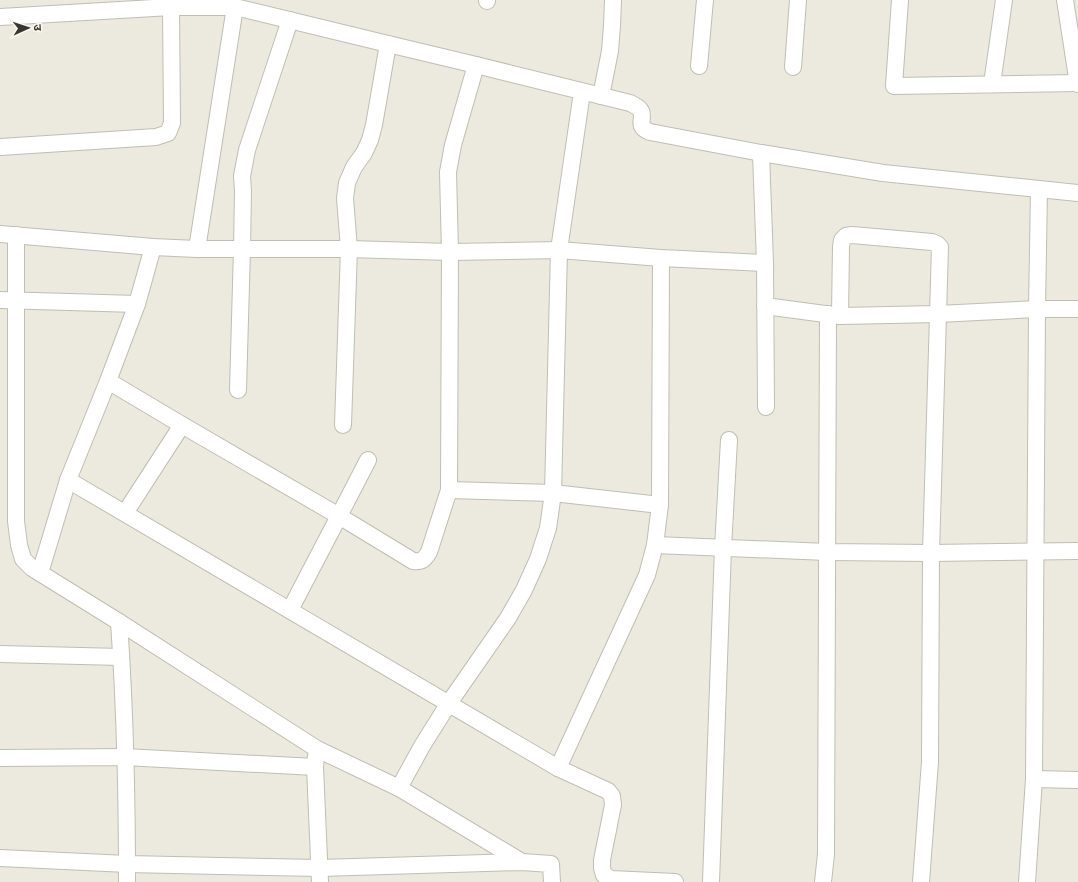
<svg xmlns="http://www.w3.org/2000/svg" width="1078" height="882" font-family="Signika,'Noto Sans Devanagari',sans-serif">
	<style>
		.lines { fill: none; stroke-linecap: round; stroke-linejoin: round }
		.street-casing { stroke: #c0beb3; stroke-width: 18 }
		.street { stroke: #fff; stroke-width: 16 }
	</style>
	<rect width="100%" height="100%" fill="#eceadf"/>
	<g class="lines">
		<defs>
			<g id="street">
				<polyline points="900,0 894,86 1078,83"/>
				<polyline points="1065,0 1078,84"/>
				<polyline points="487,1 487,0"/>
				<path d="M0,17l171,-10h64l153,37 88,21 154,38c4,2 9,4 11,8 4,9 -6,15 9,21l111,21 122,20 195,20"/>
				<polyline points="699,66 705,0"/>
				<polyline points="793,67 798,0"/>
				<polyline points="992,84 1004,0"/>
				<polyline points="601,96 610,51 612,26 613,0"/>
				<polyline points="0,147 156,137 168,133 172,123 171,7"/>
				<polyline points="761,153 765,263 766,407"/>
				<polyline points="1039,189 1037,309 1034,779 1078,780"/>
				<polyline points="0,234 153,247 197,249 349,249 450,252 559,250 661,258 765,263"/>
				<polyline points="16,235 16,521 19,545 23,559 32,568 119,622 317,749 399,788 522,862"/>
				<polyline points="197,249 235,7"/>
				<polyline points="0,300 137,304"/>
				<polyline points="765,306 840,316 938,314 1037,309 1078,309"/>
				<polyline points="840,316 841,247 842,240 846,236 852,235 932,242 937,244 940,247 931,553 930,762 921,882"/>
				<polyline points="108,381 182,425 339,516 368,460"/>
				<polyline points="238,390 242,249 243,191 242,176 247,150 290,20"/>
				<polyline points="343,425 349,249 345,198 347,183 354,167 364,153 370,140 374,125 388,44"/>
				<polyline points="68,480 558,768 608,791 612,796 613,805 602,860 602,868 604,875 611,879 675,882"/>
				<polyline points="449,490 553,493 660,505"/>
				<polyline points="125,513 182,425"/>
				<polyline points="655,545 827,552 931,553 1078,551"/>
				<polyline points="40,573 68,480 108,381 137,304 153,247"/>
				<path d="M290,610l49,-94 74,45c9,1 11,-1 16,-9l20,-62 1,-238 -2,-80 5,-27 23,-80"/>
				<path d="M119,622c6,86 8,173 8,260"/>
				<polyline points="0,654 121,657"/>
				<polyline points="316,756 315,767 320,882"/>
				<polyline points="0,758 125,757 315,767"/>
				<polyline points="558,768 647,575 655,545 660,505 661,258"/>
				<polyline points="399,788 422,746 449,703 508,618 524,590 538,559 548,528 553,493 559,250 582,92"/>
				<polyline points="0,858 127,864 320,868 522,862 551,864 552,882"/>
				<polyline points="711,882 723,548 729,440"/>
				<polyline points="823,882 826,854 828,314"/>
				<polyline points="1027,882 1034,779"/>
			</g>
		</defs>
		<use href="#street" class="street-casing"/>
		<use href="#street" class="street"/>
	</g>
	<g transform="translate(28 28) rotate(87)" stroke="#faf7ec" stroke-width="3" paint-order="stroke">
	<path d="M0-3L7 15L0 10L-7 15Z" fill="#373632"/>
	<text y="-6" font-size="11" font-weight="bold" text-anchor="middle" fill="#373632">उ</text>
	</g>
</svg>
